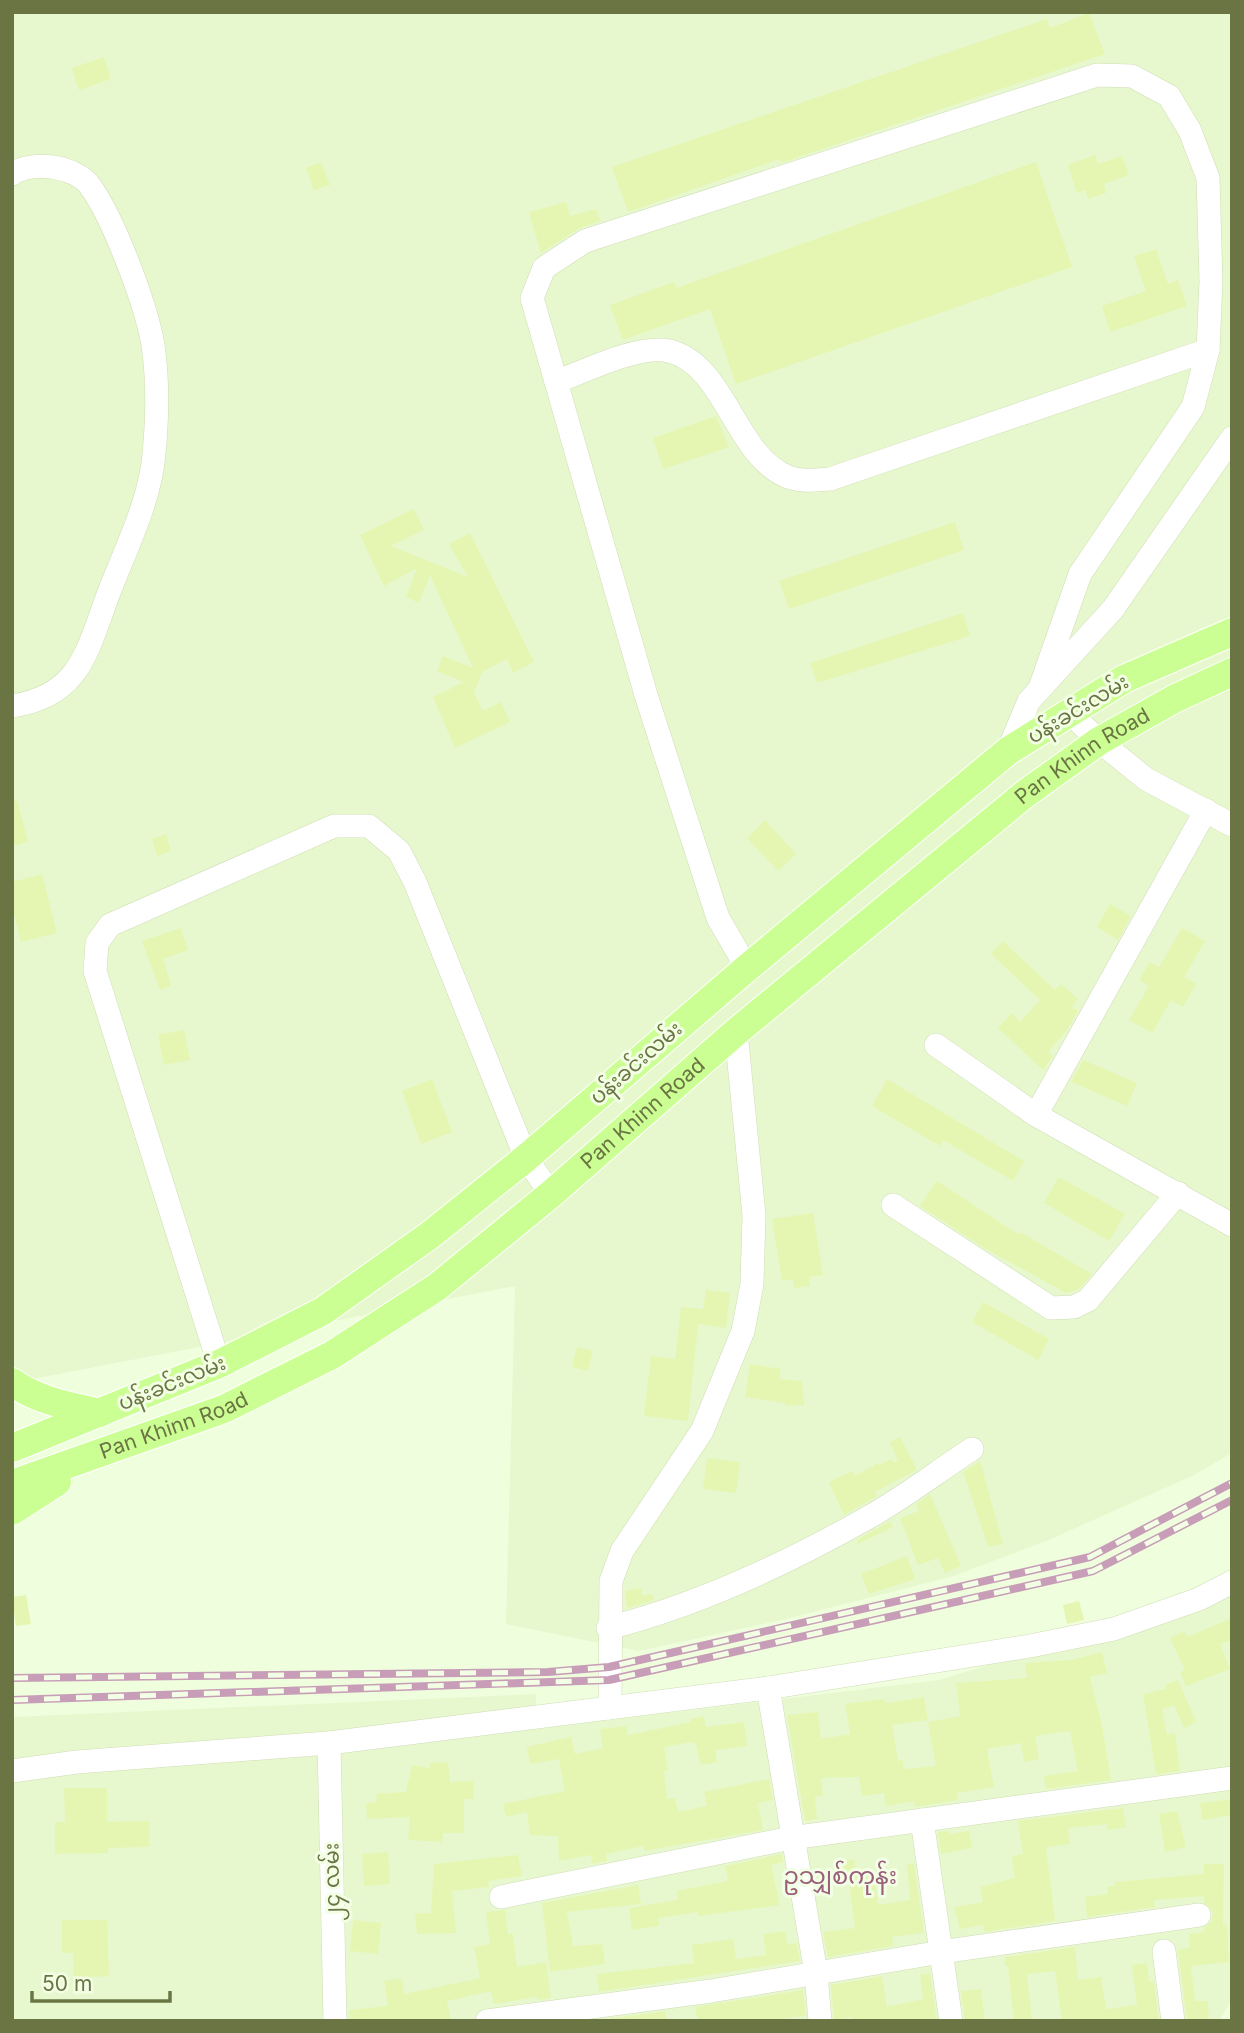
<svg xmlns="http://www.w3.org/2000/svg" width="1244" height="2033" font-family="Inter,'Noto Sans Myanmar',sans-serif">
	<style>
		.residential { fill: #e7f8ce }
		.building { fill: #e5f6b3 }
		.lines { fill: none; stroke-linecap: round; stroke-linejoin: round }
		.minor-casing { stroke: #d0ddb4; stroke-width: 24 }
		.major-casing { stroke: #fff; stroke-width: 30 }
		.minor { stroke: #fff; stroke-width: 23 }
		.major { stroke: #ccff93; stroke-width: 28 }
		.rail-casing { stroke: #c79db7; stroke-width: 8 }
		.rail { stroke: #f3ffe5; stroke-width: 5; stroke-dasharray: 16; stroke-linecap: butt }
		.labels { text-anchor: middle; stroke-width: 6; stroke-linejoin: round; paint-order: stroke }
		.street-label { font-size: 21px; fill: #6b7544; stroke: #f3ffe5 }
		.quarter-label { font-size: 24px; fill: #9a5f7c; stroke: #f3ffe5 }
	</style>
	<rect width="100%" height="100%" fill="#effedd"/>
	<g class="residential">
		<polygon points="12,12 1232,12 1232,1453 1194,1475 1051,1539 954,1576 786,1619 639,1651 506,1624 515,1286 12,1383"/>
		<polygon points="1232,1592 1232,2000 1221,2017 1224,2021 12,2021 12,1717 536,1694 536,1729 939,1680"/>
	</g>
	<g class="building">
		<polygon points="1089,13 1105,54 781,163 780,159 628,212 612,167 1047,19 1050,28"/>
		<polygon points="104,57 111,79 79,90 72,68"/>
		<polygon points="1095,155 1098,164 1122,156 1129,175 1104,184 1106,193 1088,199 1085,190 1077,193 1068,165"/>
		<polygon points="321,162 330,185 314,190 306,168"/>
		<polygon points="1036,162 1072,267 736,384 710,309 623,340 610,305 674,282 676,288"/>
		<polygon points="566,202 570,216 596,209 600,221 578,229 541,253 529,212"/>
		<polygon points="1156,249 1168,284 1178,280 1187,306 1110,332 1102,306 1146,291 1134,256"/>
		<polygon points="716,416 729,447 663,469 653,438"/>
		<polygon points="414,509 424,530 391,546 468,577 449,544 470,533 534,662 513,673 507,659 482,672 474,693 483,711 501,702 510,722 455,748 433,697 464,682 437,671 443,656 473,668 430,575 419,603 406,597 417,568 384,586 360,535"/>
		<polygon points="955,522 964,550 789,609 779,581"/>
		<polygon points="963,613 970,636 817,683 810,663"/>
		<polygon points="17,800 28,842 12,846 12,801"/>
		<polygon points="765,820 796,854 778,871 747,838"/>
		<polygon points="166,834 171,851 157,856 152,839"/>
		<polygon points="42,874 57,933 21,942 12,906 12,882"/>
		<polygon points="1110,904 1131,916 1118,940 1097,927"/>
		<polygon points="181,928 188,950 163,959 171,986 160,990 142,941"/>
		<polygon points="1182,928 1205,941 1184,977 1196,984 1183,1007 1171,1000 1152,1033 1129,1020 1149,986 1139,980 1150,962 1159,967"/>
		<polygon points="1003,941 1055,990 1061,984 1078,999 1072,1006 1078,1011 1067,1030 1048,1052 1053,1056 1043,1070 998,1028 1012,1013 1020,1022 1040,1000 991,954"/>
		<polygon points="184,1030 190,1060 164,1065 158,1035"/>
		<polygon points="1083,1060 1137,1083 1127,1106 1071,1082"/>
		<polygon points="432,1079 452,1132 421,1144 402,1091"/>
		<polygon points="887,1079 1024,1161 1013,1181 943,1140 940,1146 872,1106"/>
		<polygon points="1059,1177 1125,1214 1109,1241 1044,1203"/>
		<polygon points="937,1181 1019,1235 1020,1232 1092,1274 1079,1289 1066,1293 984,1248 920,1206"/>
		<polygon points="813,1213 823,1275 809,1277 810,1286 794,1288 793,1279 782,1281 772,1219"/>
		<polygon points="706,1290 730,1293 726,1328 698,1324 688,1421 644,1416 651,1356 675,1359 681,1307 703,1309"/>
		<polygon points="983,1302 1049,1339 1038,1360 972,1322"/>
		<polygon points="577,1347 593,1351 588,1371 572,1367"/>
		<polygon points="750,1364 781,1369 779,1379 802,1381 804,1405 785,1406 785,1403 745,1397"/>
		<polygon points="900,1437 917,1470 875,1492 877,1496 844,1515 829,1482 853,1471 855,1476 878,1463 879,1465 892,1459 894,1463 898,1461 890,1442"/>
		<polygon points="707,1458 740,1462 736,1493 703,1489"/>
		<polygon points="980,1461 1003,1544 988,1547 963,1472"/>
		<polygon points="930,1494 961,1566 945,1573 938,1558 918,1565 900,1518 919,1511 916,1504"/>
		<polygon points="890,1521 893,1527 858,1544 857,1540"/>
		<polygon points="907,1556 915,1579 869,1594 861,1574"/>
		<polygon points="641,1588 642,1596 652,1594 654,1600 627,1608 625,1591"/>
		<polygon points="26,1595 31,1624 16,1626 12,1597"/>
		<polygon points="1079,1601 1084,1620 1067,1624 1063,1605"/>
		<polygon points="1232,1618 1232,1640 1220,1644 1230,1669 1186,1686 1180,1673 1185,1670 1170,1638 1185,1631 1187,1637"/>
		<polygon points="1102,1652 1107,1673 1090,1677 1102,1726 1111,1780 1046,1789 1044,1776 1078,1771 1070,1731 1035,1736 1039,1759 1024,1762 1021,1743 987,1749 994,1787 957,1793 958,1800 915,1807 914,1801 886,1806 884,1793 862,1796 859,1777 821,1778 823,1796 815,1797 817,1819 805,1821 787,1715 818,1712 821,1739 850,1734 845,1704 882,1699 887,1703 924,1697 928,1720 892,1725 898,1761 903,1760 904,1769 936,1766 928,1722 960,1716 956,1683 1027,1678 1025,1663 1072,1660"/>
		<polygon points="1178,1680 1196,1722 1184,1728 1174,1705 1162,1710 1167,1735 1175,1733 1180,1771 1156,1774 1143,1694 1166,1689 1165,1685"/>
		<polygon points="704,1716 706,1727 744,1722 747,1746 715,1750 717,1762 701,1765 696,1744 692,1742 664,1747 668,1771 664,1771 667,1799 675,1798 678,1812 707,1806 704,1792 769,1779 773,1800 758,1803 763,1830 644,1851 643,1846 606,1854 607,1861 592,1864 591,1855 559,1861 558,1836 530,1835 527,1812 506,1817 503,1804 565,1791 559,1759 530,1764 527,1747 571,1737 575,1754 603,1748 600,1729 626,1726 628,1735 691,1722 690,1719"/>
		<polygon points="448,1762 450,1782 473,1781 474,1799 464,1799 464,1833 443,1833 442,1842 408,1840 410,1817 367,1819 366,1803 377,1802 376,1794 406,1792 412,1765 430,1768 430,1763"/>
		<polygon points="64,1788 107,1788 107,1822 149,1821 149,1847 108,1848 108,1853 55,1854 55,1822 65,1822"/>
		<polygon points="1232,1799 1232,1815 1202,1820 1200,1803"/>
		<polygon points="1123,1808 1126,1827 1107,1830 1107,1824 1068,1828 1070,1844 1046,1847 1055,1921 984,1932 983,1925 960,1929 954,1907 983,1902 980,1887 1015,1878 1012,1856 1023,1854 1018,1821"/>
		<polygon points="1177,1811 1186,1847 1165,1852 1159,1814"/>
		<polygon points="949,1831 950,1834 969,1831 972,1848 941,1854 938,1832"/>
		<polygon points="388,1852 390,1884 364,1886 362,1854"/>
		<polygon points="782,1854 783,1862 771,1865 780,1905 698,1916 698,1912 658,1918 659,1926 632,1930 629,1908 678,1900 677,1891 728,1881 725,1866"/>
		<polygon points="518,1855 522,1876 488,1881 489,1887 452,1891 456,1933 417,1934 415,1914 431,1913 434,1864"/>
		<polygon points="854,1859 857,1878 874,1876 878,1905 910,1900 907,1864 914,1863 924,1933 892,1937 893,1946 828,1957 823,1932 855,1928 849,1883 838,1884 835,1862"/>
		<polygon points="1204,1864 1224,1864 1223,1925 1227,1925 1229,1962 1191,1966 1195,2001 1208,2001 1209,2021 1187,2021 1178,1950 1190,1948 1189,1934 1204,1932 1204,1928 1212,1921 1213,1912 1204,1902 1204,1896 1154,1900 1155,1907 1087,1917 1085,1897 1108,1894 1107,1887 1115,1886 1115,1882 1204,1874"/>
		<polygon points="638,1885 641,1904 567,1912 573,1946 602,1944 605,1964 550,1972 542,1903"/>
		<polygon points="505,1910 508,1934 513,1934 517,1967 546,1962 551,1998 537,2000 537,1997 494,2004 491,1991 447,2001 451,2021 350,2021 349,2010 388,2006 384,1981 402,1978 404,1994 480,1978 474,1947 490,1944 486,1912"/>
		<polygon points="62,1920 107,1920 109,1976 74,1978 73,1953 62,1953"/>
		<polygon points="353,1920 381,1923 378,1954 350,1951"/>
		<polygon points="785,1931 787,1944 797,1943 800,1961 599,1992 597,1974 694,1963 692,1945 733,1939 736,1959 766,1955 763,1934"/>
		<polygon points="1075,1947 1078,1980 1101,1977 1106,2009 1137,2005 1132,1965 1147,1963 1149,1982 1154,1981 1159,2021 1062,2021 1055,1971 1027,1974 1032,2021 1014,2021 1008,1966 1005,1966 1005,1957"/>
		<polygon points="930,1973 937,2021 852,2021 852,2017 834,2020 831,1985 882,1976 887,2007 923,1999 920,1975"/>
		<polygon points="981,1989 985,2021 965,2021 961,1991"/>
		<polygon points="803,1990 806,2016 762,2021 698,2021 695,2007"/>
		<polygon points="665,2011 666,2021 608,2021 608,2019"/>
	</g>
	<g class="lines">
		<defs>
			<g id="minor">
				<path d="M12,174c20,-14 64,-8 78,12 24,33 60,127 64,167 4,32 3,70 0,101 -4,48 -29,96 -46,141 -21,56 -28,101 -96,111"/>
				<path d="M556,382c29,-11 83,-38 113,-31 56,13 66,105 119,126 14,5 28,3 42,2l378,-129"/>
				<polyline points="1070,713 1099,741 1146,779 1232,825"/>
				<polyline points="1008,751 1029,701 1113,609 1232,438"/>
				<polyline points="747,968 718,918 646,695 532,298 544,268 585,241 1097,75 1132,76 1169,96 1190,131 1208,178 1211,281 1208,350 1193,407 1080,574 1041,685"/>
				<polyline points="936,1045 1036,1115 1232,1225"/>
				<polyline points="1036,1115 1206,810"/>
				<polyline points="893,1205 1051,1308 1074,1307 1088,1300 1178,1193"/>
				<polyline points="219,1364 95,971 97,943 110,925 334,826 369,826 399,851 415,882 526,1158 551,1194"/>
				<path d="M608,1628c91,-23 180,-65 261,-111 36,-20 69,-46 103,-68"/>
				<polyline points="768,1688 816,1973 820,2021"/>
				<polyline points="610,1708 611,1581 622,1551 702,1431 743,1331 752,1284 754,1215 736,1032"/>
				<polyline points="329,1743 335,2021"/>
				<polyline points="12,1771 77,1762 329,1743 768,1688 1030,1646 1114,1629 1199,1599 1232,1582"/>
				<polyline points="922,1820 951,2021"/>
				<polyline points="501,1897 791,1838 1232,1778"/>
				<polyline points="1164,1951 1173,2021"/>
				<polyline points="487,2021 711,1991 941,1952 1199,1915"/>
			</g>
			<g id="major">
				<path d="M12,1382c25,19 59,24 88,31"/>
				<polyline points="12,1448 219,1364 323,1311 430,1235 526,1158 747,968 1008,751 1124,679 1232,632"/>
				<path id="s1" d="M12,1484l212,-75 108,-54 105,-68 114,-93 185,-162 289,-238 74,-53 75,-42 58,-27"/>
				<polyline points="12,1511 57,1482"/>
			</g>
		</defs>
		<use href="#minor" class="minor-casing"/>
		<use href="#major" class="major-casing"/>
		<use href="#minor" class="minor"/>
		<use href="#major" class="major"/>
		<defs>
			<g id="rail">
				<polyline points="12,1678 548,1672 609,1667 1090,1557 1232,1483"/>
				<polyline points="12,1700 609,1680 1093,1571 1232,1500"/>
			</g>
		</defs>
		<use href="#rail" class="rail-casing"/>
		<use href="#rail" class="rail"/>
	</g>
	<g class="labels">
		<g class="street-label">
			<text transform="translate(1078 709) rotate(-31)" y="7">ပန်းခင်းလမ်း</text>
			<text dy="7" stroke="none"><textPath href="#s1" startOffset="1307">Pan Khinn Road</textPath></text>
			<text transform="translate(636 1063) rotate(-41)" y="7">ပန်းခင်းလမ်း</text>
			<text dy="7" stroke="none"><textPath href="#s1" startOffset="740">Pan Khinn Road</textPath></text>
			<text transform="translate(172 1383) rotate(-22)" y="7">ပန်းခင်းလမ်း</text>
			<text dy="7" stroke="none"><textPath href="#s1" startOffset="172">Pan Khinn Road</textPath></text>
			<text transform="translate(332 1882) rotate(-91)" y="7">၂၄ လမ်း</text>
		</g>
		<g class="quarter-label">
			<text x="840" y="1884">ဥသျှစ်ကုန်း</text>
		</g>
	</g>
	<rect width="1244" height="2033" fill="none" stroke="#6b7544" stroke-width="28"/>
	<path d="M32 1991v10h138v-10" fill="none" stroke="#6b7544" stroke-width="3.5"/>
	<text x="42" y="1991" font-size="21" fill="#6b7544" stroke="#f3ffe5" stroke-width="5" paint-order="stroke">50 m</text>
</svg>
